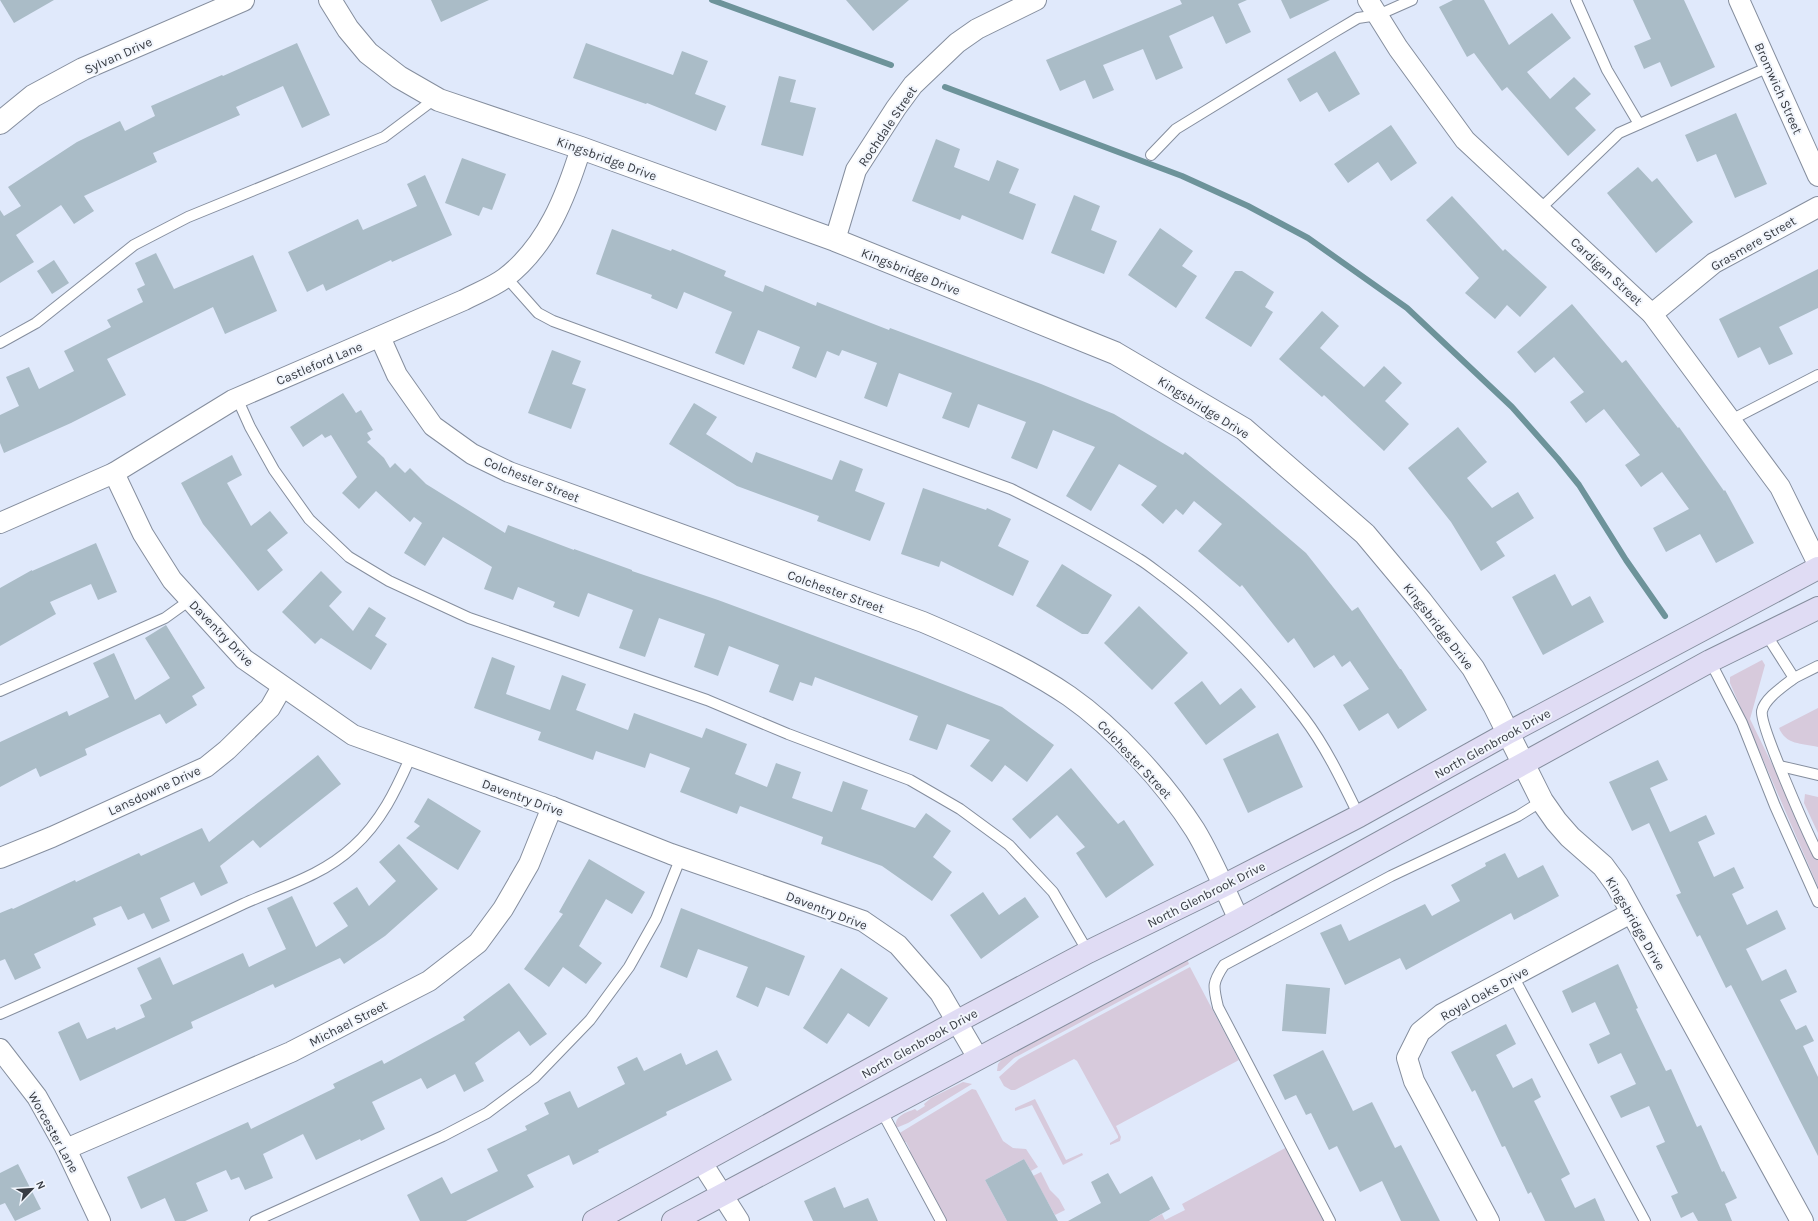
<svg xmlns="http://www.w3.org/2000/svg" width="1818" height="1221" font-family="Karla,sans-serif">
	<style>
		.green { fill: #d7cadc }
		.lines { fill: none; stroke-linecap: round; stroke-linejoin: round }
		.stream { stroke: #6d939a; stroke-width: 6 }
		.building { fill: #aabcc7 }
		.service-casing { stroke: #858e9e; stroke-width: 12 }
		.minor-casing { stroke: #858e9e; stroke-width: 22 }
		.tertiary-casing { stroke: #858e9e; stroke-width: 24 }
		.secondary-casing { stroke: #858e9e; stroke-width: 24 }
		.service { stroke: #fff; stroke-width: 10 }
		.minor { stroke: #fff; stroke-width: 20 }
		.tertiary { stroke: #fff; stroke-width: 22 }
		.secondary { stroke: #e0dcf4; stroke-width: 22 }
		.labels { text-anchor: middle; stroke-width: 4; stroke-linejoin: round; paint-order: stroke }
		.street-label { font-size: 13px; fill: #383c43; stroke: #f2f6fd }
	</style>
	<rect width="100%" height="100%" fill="#e0e9fb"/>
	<g class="green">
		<polygon points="1762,660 1765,665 1750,719 1818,858 1818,887 1730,683 1730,677"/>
		<path d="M1818,708v39c-17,-4 -32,-2 -39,-19z"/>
		<polygon points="1805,794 1818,797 1818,833 1804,803"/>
		<polygon points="1187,959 1189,964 1014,1058 1000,1071 997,1071 998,1064 1002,1059"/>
		<polygon points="1190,967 1239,1060 1116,1126 1121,1137 1120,1141 1110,1145 1110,1143 1118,1138 1118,1136 1077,1061 1074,1059 1015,1090 1011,1090 1004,1086 999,1077 1019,1059"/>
		<path d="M963,1082l9,2 -64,39 -12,5c-2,-13 10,-15 19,-19l2,2 8,-5 -1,-2 7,-6z"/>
		<polygon points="972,1089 976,1090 1003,1141 1013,1148 1026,1149 1038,1167 1031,1171 1024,1159 985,1180 1007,1221 945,1221 908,1152 910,1150 906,1142 903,1143 898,1134"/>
		<polygon points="1035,1099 1066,1160 1082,1153 1083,1155 1063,1165 1032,1105 1015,1111 1015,1108"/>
		<polygon points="1287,1147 1326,1221 1149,1221 1162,1214 1165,1220 1185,1210 1182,1204"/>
		<polygon points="1041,1172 1050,1190 1059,1199 1065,1210 1055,1215 1033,1176"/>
	</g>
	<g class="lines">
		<g class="stream">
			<polyline points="712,0 891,65"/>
			<polyline points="945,87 1182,176 1248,206 1308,238 1407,308 1512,407 1558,459 1579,485 1626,560 1665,616"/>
		</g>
	</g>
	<g class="building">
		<polygon points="0,0 54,0 14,23"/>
		<polygon points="431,0 489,0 441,22"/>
		<polygon points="846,0 909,0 873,31"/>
		<polygon points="1180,0 1247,0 1238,4 1251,32 1226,44 1213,16 1169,36 1183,68 1156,80 1143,49 1103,65 1114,90 1093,99 1085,80 1060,91 1046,60 1182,4"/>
		<polygon points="1281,0 1330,0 1290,19"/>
		<polygon points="1453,0 1484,0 1509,45 1552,13 1571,38 1527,72 1550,99 1574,77 1591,94 1575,108 1596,130 1568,156 1507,87 1502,91 1474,53 1467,57 1439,7"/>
		<polygon points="1633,0 1684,0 1715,67 1671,87 1660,62 1644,69 1634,46 1651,39"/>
		<polygon points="297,43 330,115 302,128 283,86 236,107 240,115 153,153 157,162 84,196 94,211 74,224 61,205 16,235 34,262 0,283 0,210 4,216 21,206 8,187 77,142 120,121 125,131 155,116 151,106 222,75 223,76"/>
		<polygon points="586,43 673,75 682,51 708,61 695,94 726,106 716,131 647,103 646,104 573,78"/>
		<polygon points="1335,51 1360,94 1329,112 1317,92 1300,102 1287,79"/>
		<polygon points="779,76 796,80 790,102 816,108 803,156 761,145"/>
		<polygon points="1736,113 1767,184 1735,198 1716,154 1697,162 1685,135"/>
		<polygon points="1391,125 1417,163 1391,181 1378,162 1348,183 1334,164"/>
		<polygon points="936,139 960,149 954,167 989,181 997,160 1019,169 1009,193 1036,204 1023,240 962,215 960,220 912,201"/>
		<polygon points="462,158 506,174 492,210 483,207 479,216 445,203"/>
		<polygon points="1638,167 1652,182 1657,178 1693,222 1656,253 1607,193"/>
		<polygon points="425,175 452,235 392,262 391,260 326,291 323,284 307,292 288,252 358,219 363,230 417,206 407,184"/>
		<polygon points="1074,195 1100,206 1091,230 1117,241 1104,274 1051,253"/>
		<polygon points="1452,196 1503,251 1505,249 1547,287 1520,317 1507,305 1495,319 1465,293 1479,278 1426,220"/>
		<polygon points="1160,228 1193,251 1182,266 1197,276 1176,308 1128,275"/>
		<polygon points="612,229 671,251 672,249 726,271 724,276 763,292 765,285 816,306 817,302 889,330 890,328 1041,384 1114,414 1183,455 1185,452 1243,499 1306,553 1352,611 1358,607 1400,669 1401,669 1427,710 1398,729 1388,713 1359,731 1343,705 1369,689 1350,661 1342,667 1334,655 1314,668 1294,638 1288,643 1242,585 1240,587 1198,551 1222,524 1194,501 1183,515 1176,509 1163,524 1141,505 1157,486 1119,464 1091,511 1066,496 1095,447 1053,430 1037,469 1011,458 1026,422 978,404 969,428 942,418 952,393 899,373 887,407 864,398 877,363 842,350 839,356 827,351 816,378 792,368 800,347 758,330 744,365 715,353 732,312 684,292 677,309 651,298 652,295 596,274"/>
		<polygon points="156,253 174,289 253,255 277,311 225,334 213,307 107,359 126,395 71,423 4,453 0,443 0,415 19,406 6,377 29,367 39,389 74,371 64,351 111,327 107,320 143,302 137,289 145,285 135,263"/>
		<polygon points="54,260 69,283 52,294 37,271"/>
		<polygon points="1818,269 1818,308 1779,327 1793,354 1769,365 1760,347 1738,358 1719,319"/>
		<polygon points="1235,271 1242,271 1274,292 1265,307 1273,312 1251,347 1205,318"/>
		<polygon points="1572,304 1622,363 1626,360 1678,428 1679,427 1724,491 1725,490 1754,543 1716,563 1700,534 1666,552 1653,528 1689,509 1662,472 1641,487 1625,465 1640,455 1604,409 1586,423 1570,402 1584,392 1554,357 1535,373 1517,352"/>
		<polygon points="1322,311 1339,326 1320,348 1364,387 1384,366 1402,383 1385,401 1409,424 1384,451 1324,395 1322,397 1279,359"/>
		<polygon points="552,350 581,361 572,384 586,389 571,429 528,413"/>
		<polygon points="343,393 356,413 361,410 373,430 367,433 371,439 367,442 384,458 390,468 395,463 405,473 410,468 426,484 505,533 508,525 574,550 574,549 632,570 632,571 718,600 917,674 1002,707 1054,745 1027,782 1005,765 992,782 970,766 990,740 947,724 937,750 909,740 918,716 815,677 812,686 800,682 793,701 769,692 779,665 729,646 718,676 694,667 705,634 659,618 645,657 619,648 633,610 588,593 579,617 553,607 555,602 518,587 513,600 484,589 492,567 443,537 425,566 404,553 422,523 414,517 410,522 376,491 359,509 342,493 357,477 331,435 325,438 322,434 303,447 290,427"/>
		<polygon points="694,403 717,417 706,434 752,463 756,452 832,480 840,460 863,469 855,491 885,503 870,541 817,521 819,516 737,486 669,444"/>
		<polygon points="1458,427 1487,462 1467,478 1492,508 1518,492 1534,518 1496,542 1505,556 1481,571 1451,522 1408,468"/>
		<polygon points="232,455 242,475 227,483 251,526 270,511 288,533 267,550 283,570 258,591 203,524 181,483"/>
		<polygon points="923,488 986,510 987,508 1011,519 998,546 1029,561 1013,596 941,561 939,567 901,554"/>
		<polygon points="96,543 117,592 98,600 91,584 50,602 56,614 0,646 0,588 32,570 32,571"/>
		<polygon points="1062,564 1112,595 1088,634 1082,634 1036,606"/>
		<polygon points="321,571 342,592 329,606 353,631 369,607 386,618 375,636 387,644 371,670 321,638 315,644 282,612"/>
		<polygon points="1555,574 1572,606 1590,596 1604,622 1543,655 1512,597"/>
		<polygon points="1139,606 1188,653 1152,690 1104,643"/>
		<polygon points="166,625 205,688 192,696 197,705 166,724 160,714 85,749 87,755 40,777 36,768 0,787 0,742 67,711 69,716 109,697 93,663 114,653 135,700 170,678 145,638"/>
		<polygon points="492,657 515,666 506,694 550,710 562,675 586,684 576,710 628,730 634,713 702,738 706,728 747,744 735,774 767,787 776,763 801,772 792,798 832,812 843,781 868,790 861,809 915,828 926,813 951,831 933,857 952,872 932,901 882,866 821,844 823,837 740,806 737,814 680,792 690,768 650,753 645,768 596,751 593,760 538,740 541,732 474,708"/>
		<polygon points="1202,681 1220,705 1241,688 1256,707 1206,745 1174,703"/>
		<polygon points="1278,733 1303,787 1248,813 1223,759"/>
		<polygon points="318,755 341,784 260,848 253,840 220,866 228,883 201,896 194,882 160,898 170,921 152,929 144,913 128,920 121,906 93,918 96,925 34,954 41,968 15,980 5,959 0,961 0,913 12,908 13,909 75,880 76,882 139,853 141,856 202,828 209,842"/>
		<polygon points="1658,760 1668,780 1650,788 1670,832 1706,815 1715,834 1698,842 1714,877 1734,867 1744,888 1732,894 1747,925 1777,910 1786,929 1746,949 1762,981 1786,969 1797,992 1780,1000 1796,1030 1806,1025 1814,1041 1803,1046 1818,1077 1818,1156 1731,985 1726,988 1700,935 1697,937 1676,895 1681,893 1649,823 1632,831 1609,782"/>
		<polygon points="1071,768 1118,824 1124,820 1154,865 1106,898 1076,853 1085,847 1057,815 1030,839 1012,819"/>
		<polygon points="428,798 481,831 458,870 406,838 420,826 414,822"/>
		<polygon points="399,844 438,889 385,936 344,964 340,958 275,988 273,984 191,1022 193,1028 80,1081 58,1032 79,1022 87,1039 115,1027 116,1030 145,1017 140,1005 152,999 137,968 160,957 173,985 243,953 249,967 286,949 267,908 292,896 316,947 348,926 333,903 357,887 369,906 396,881 379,862"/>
		<polygon points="1505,853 1518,878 1543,865 1559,896 1514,920 1511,913 1406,970 1400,958 1345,985 1320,933 1341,924 1349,941 1425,904 1432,916 1460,901 1451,885 1486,866 1485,863"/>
		<polygon points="589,859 645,892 632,914 606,899 579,946 602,963 586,984 563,967 549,987 524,969 563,914 559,912"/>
		<polygon points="983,892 999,915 1025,897 1039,917 981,959 950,915"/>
		<polygon points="681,908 805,956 789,996 766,987 758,1007 736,997 748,967 698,949 687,978 660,967"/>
		<polygon points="1618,964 1638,1008 1636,1009 1666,1071 1671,1069 1697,1127 1701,1125 1722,1172 1724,1171 1737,1198 1725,1204 1732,1221 1698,1221 1693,1212 1681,1218 1671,1196 1678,1193 1656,1146 1665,1142 1649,1106 1621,1118 1610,1096 1636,1084 1621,1053 1598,1064 1589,1044 1610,1034 1595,1002 1572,1013 1562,991"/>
		<polygon points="841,968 888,998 869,1027 848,1013 827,1044 803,1028"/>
		<polygon points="509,983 547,1034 530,1046 519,1031 475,1063 484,1081 464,1092 455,1074 427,1089 421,1078 372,1102 385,1129 361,1141 360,1139 316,1160 303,1134 263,1154 273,1178 245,1190 239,1177 231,1180 226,1170 196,1183 208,1211 185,1221 175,1221 165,1198 141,1209 127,1177 248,1122 251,1129 335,1088 333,1084 382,1060 384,1064 465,1020 463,1017"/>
		<polygon points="1286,984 1330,988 1326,1034 1282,1031"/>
		<polygon points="1506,1024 1516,1044 1496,1055 1513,1088 1532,1078 1541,1097 1534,1101 1570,1174 1561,1179 1575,1208 1595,1198 1605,1221 1545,1221 1531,1192 1528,1194 1505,1146 1502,1147 1475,1090 1472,1092 1451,1052"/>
		<polygon points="717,1050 732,1080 666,1112 667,1115 598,1150 599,1152 573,1165 569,1155 527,1175 534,1187 466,1221 420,1221 407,1195 442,1177 451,1194 498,1171 487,1149 527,1130 525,1126 549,1114 544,1103 570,1091 578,1108 625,1084 617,1067 637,1057 644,1071 681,1053 686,1065"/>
		<polygon points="1323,1050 1353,1111 1372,1102 1395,1148 1401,1145 1440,1221 1401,1221 1382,1181 1360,1192 1337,1146 1329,1150 1311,1113 1306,1115 1296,1095 1285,1100 1273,1075"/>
		<polygon points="1024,1159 1031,1171 1058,1221 1007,1221 985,1180"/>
		<polygon points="18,1164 41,1209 15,1221 5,1203 0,1205 0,1173"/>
		<polygon points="1108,1173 1120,1194 1152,1176 1170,1209 1149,1221 1068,1221 1101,1203 1091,1182"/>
		<polygon points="835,1187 844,1208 868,1198 878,1221 813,1221 804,1201"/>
	</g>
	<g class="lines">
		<defs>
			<g id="service">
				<polyline points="1576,0 1607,70 1639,124"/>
				<polyline points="1151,155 1176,129 1331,34 1358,18 1378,15 1412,0"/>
				<polyline points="1540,209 1619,133 1769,67"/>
				<path d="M506,277l32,36 15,8 458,168c43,21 87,44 128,70 10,6 19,14 29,21 51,39 97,87 136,138 22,29 39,65 55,98"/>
				<polyline points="0,343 36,323 134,245 188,217 384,137 436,98"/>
				<polyline points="237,398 250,427 274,470 309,519 349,557 389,581 469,618 707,700 788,734 910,780 960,809 1009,845 1053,892 1088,952"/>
				<polyline points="1731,420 1818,375"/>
				<polyline points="1766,634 1794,678 1818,666"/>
				<polyline points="1710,661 1742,723 1775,806 1818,902"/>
				<path d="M1794,678c-10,8 -29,20 -32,33 -3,14 47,125 56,143"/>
				<polyline points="0,691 165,618 190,600"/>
				<polyline points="1780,766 1818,775"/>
				<polyline points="1513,976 1645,1221"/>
				<path d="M0,1014c82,-36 163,-72 243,-110 38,-17 79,-28 110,-57 28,-25 43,-57 58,-91"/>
				<polyline points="881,1110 941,1221"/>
				<polyline points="255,1221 443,1136 487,1113 534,1078 590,1020 629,967 656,919 681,857"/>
				<path d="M1330,1221l-112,-214c-5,-21 -6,-24 6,-42l167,-89 127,-60 24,-15"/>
			</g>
			<g id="minor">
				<polyline points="1368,0 1398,48 1465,140 1652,314 1780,487 1818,564"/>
				<polyline points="1739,0 1818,176"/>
				<polyline points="835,240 856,170 896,108 913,85 957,43 977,29 1036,0"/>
				<polyline points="1652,314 1714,263 1818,207"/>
				<path d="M380,337l17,38 36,51 39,28 37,18 414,150c49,21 102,44 146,74 46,32 96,87 126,134 17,28 30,60 44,90"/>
				<polyline points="114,473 143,534 172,580 244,659 353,735 552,807 671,854 863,921 898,945 940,993 978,1058"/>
				<path d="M0,523l114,-50 119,-73 231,-100c13,-7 29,-13 41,-22 42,-32 61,-82 76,-130"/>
				<polyline points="0,858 52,837 206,767 227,750 270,708 282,687"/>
				<polyline points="0,1049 37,1097 66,1149 100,1221"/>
				<polyline points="66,1149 291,1052 429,981 478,943 503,909 529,864 552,807"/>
				<polyline points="702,1163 739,1221"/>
				<polyline points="1489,1221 1414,1081 1407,1058 1420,1032 1442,1014 1631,913"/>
			</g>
			<g id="tertiary">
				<polyline points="330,0 348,29 368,53 399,77 439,100 581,148 835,240 1115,353 1244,429 1365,534 1421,601 1473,668 1494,705 1542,801 1556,821 1570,837 1603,866 1617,885 1802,1221"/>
				<polyline points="0,123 33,96 83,69 243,0"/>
			</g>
			<g id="secondary">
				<polyline points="594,1221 958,1021 1088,952 1223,886 1359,816 1508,733 1818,568"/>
				<polyline points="673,1221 1239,920 1710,661 1818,608"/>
			</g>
		</defs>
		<use href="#service" class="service-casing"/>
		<use href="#minor" class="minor-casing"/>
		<use href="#tertiary" class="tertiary-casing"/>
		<use href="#secondary" class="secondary-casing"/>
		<use href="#service" class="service"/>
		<use href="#minor" class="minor"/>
		<use href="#tertiary" class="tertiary"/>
		<use href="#secondary" class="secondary"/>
	</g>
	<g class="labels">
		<g class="street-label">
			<text transform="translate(118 55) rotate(-24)" y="5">Sylvan Drive</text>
			<text transform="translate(1779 88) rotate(66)" y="5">Bromwich Street</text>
			<text transform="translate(887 126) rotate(-56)" y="5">Rochdale Street</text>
			<text transform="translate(607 158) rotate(20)" y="5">Kingsbridge Drive</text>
			<text transform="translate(1753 243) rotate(-30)" y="5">Grasmere Street</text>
			<text transform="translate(911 271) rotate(22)" y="5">Kingsbridge Drive</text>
			<text transform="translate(1607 271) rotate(43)" y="5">Cardigan Street</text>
			<text transform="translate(319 363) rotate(-23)" y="5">Castleford Lane</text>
			<text transform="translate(1204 407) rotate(32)" y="5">Kingsbridge Drive</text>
			<text transform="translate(532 479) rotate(22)" y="5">Colchester Street</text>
			<text transform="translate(836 591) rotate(20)" y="5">Colchester Street</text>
			<text transform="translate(1439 626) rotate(52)" y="5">Kingsbridge Drive</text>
			<text transform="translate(222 633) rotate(46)" y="5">Daventry Drive</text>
			<text transform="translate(1492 743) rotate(-29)" y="5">North Glenbrook Drive</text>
			<text transform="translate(1135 759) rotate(47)" y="5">Colchester Street</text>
			<text transform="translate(154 790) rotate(-25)" y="5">Lansdowne Drive</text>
			<text transform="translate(523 797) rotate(20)" y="5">Daventry Drive</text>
			<text transform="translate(1206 894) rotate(-27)" y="5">North Glenbrook Drive</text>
			<text transform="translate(827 910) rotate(21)" y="5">Daventry Drive</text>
			<text transform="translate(1636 923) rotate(60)" y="5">Kingsbridge Drive</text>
			<text transform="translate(1484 993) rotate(-29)" y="5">Royal Oaks Drive</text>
			<text transform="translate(348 1023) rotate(-27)" y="5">Michael Street</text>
			<text transform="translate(919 1043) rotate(-29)" y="5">North Glenbrook Drive</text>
			<text transform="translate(54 1132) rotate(61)" y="5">Worcester Lane</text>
		</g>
	</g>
	<g transform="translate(32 1189) rotate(65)" stroke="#f2f6fd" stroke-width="3" paint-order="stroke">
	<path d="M0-3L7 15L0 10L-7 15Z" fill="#383c43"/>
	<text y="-6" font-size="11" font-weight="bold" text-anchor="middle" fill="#383c43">N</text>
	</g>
</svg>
